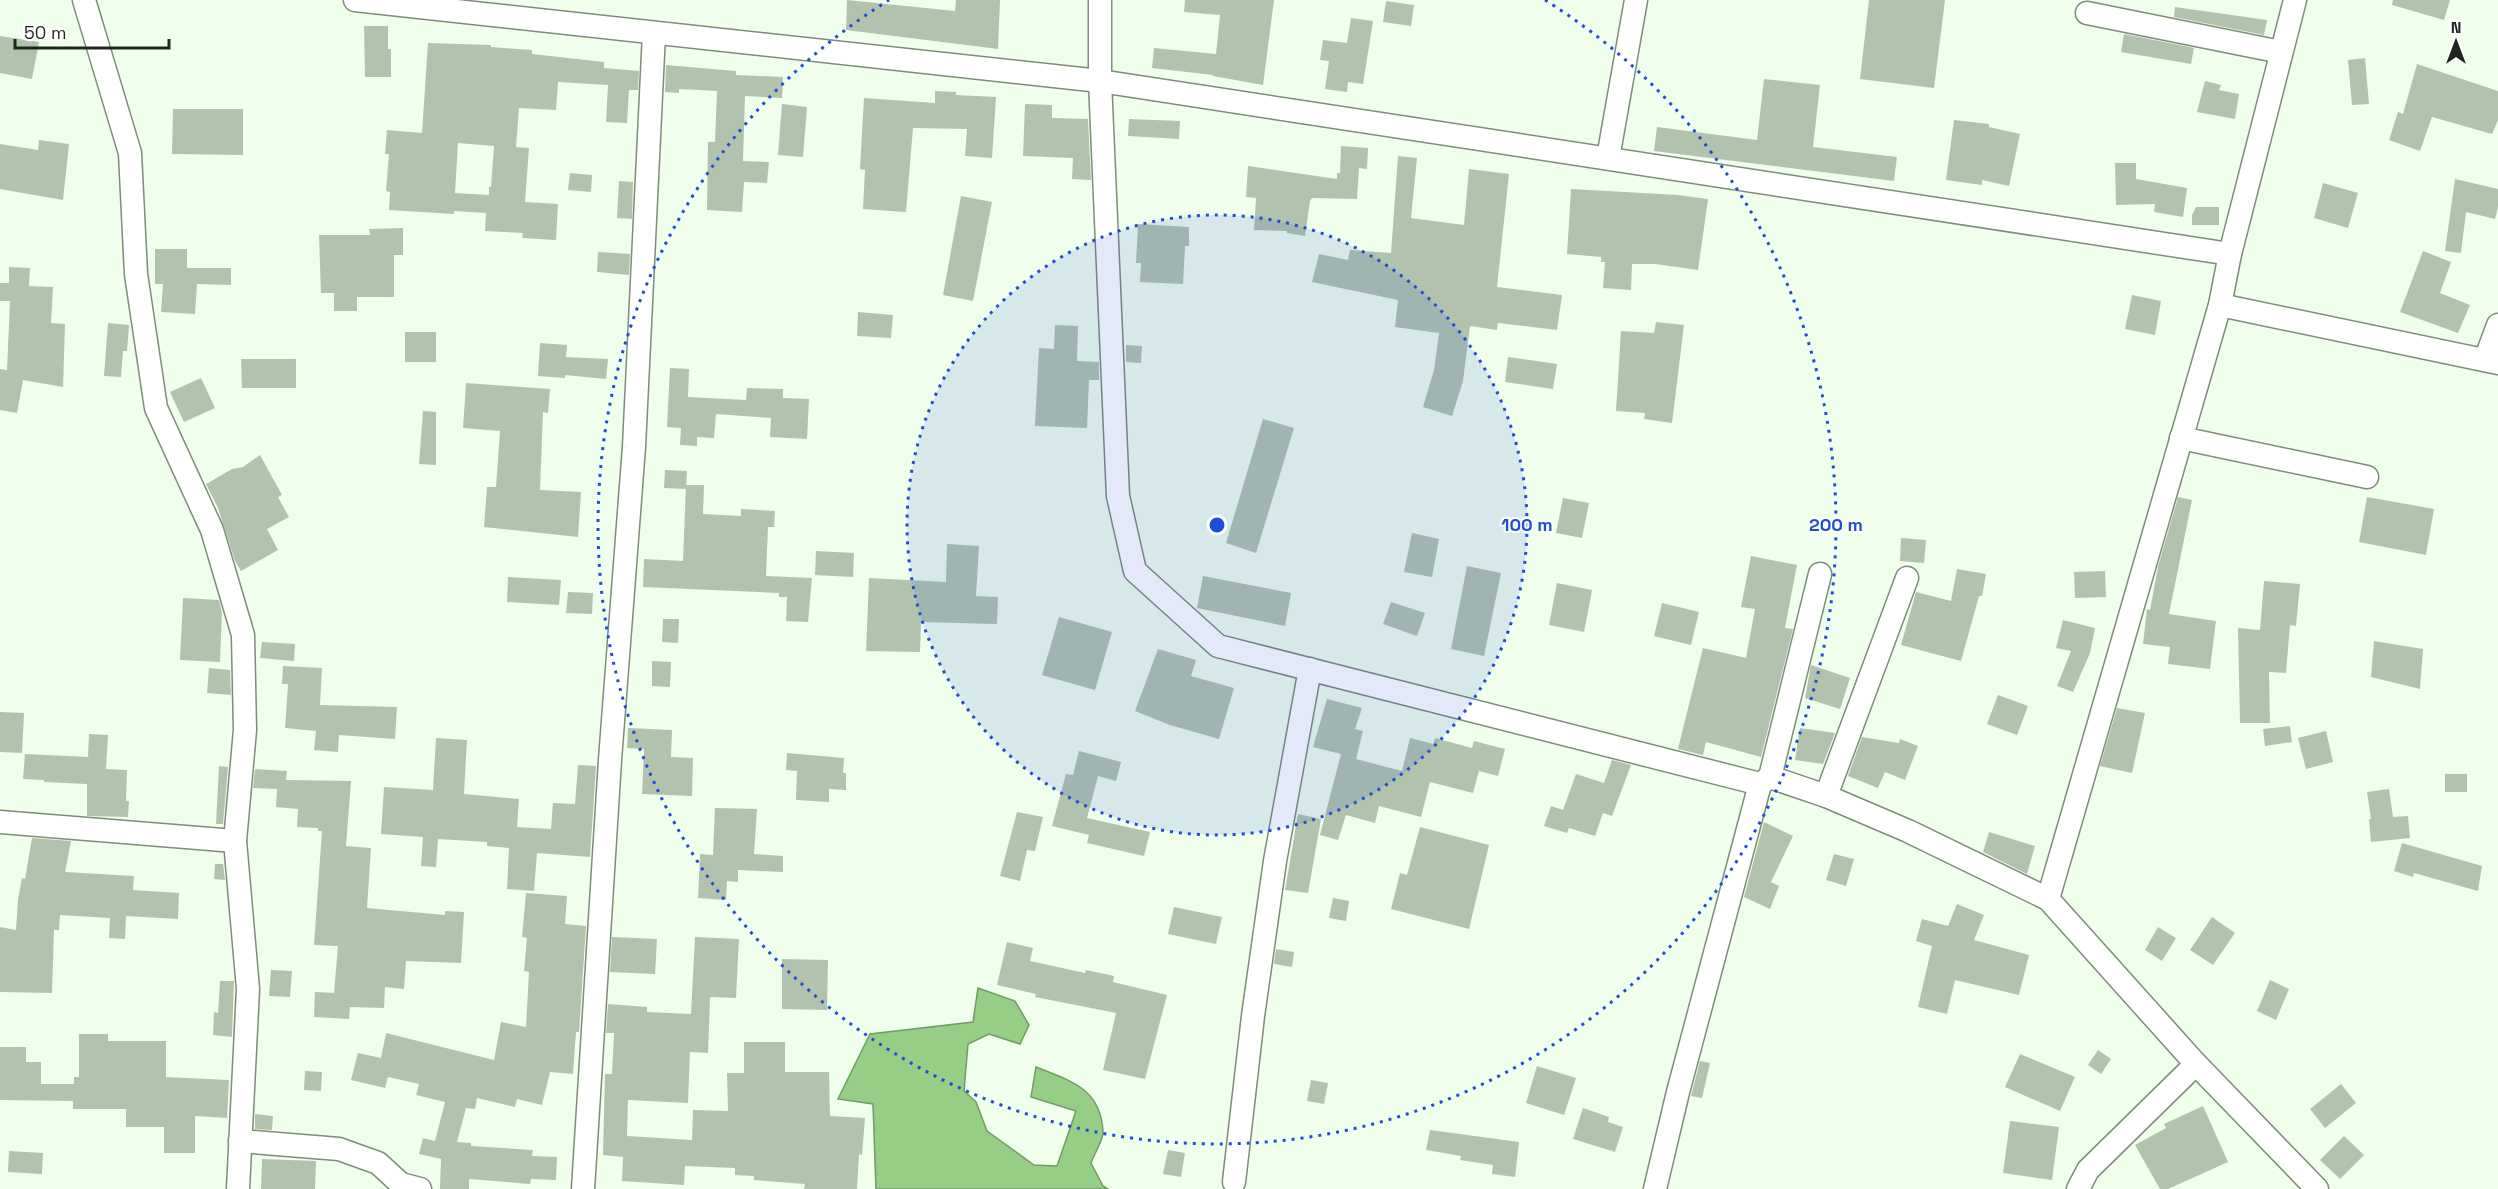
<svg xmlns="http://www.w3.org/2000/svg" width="2498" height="1189" font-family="'Space Grotesk',sans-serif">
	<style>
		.water { fill: #96ce86; stroke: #729b66; stroke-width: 1.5 }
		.building { fill: #b2c3ad; fill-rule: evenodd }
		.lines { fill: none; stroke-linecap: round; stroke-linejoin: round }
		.street-casing { stroke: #7c8d78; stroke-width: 25 }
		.street { stroke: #fff; stroke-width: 22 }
		.ring { fill: none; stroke: #1d4ed8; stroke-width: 3; stroke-dasharray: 3 6 }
		.centre { fill: #1d4ed8; stroke: #fff; stroke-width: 3 }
		.ring-label { font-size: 18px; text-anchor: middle; font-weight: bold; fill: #1d4ed8; stroke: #fff; stroke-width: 4.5; stroke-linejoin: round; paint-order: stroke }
	</style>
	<rect width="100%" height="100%" fill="#f0feec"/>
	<path class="water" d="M978,988l37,13 14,24 -9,19 -31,-10 -21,10 -4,47 12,11 11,29 47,34 23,1 19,-55 -45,-14 5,-30c34,14 65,21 67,65 0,9 -9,22 -12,31l12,23 5,3h-232l-3,-85 -35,-5 32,-65 103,-12z"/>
	<g class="building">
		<polygon points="847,0 955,11 956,0 1000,0 998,49 846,30"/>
		<polygon points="1185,0 1274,0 1263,85 1213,76 1213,75 1152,68 1154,48 1216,54 1220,15 1184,12"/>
		<polygon points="1869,0 1945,0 1934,88 1860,79"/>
		<polygon points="2393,0 2450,0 2444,20 2392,5"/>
		<polygon points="1386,1 1414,5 1411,26 1383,22"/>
		<polygon points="2175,7 2267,20 2264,35 2174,17"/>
		<polygon points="1351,18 1373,21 1363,84 1348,82 1347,92 1325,89 1329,61 1320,60 1323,40 1347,43"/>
		<polygon points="364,26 388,26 388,49 391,49 391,77 365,77"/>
		<polygon points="2124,34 2194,48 2191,64 2121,52"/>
		<polygon points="0,36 39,42 32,79 0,73"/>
		<path d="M428,43l63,2v2l41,3v4l72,8v6l35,3 -1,19h-9l-2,33 -21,-1 2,-37 -50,-3 -2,28 -37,-2 -3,39 13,1 -4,54 33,2 -2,36 -34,-2 1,-5 -38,-2 1,-18 -32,-2v3l-65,-4 1,-18 -4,-1 3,-37h-4l2,-24 35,3zM458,143l36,3 -3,41h-2v8l-34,-2z"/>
		<polygon points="2365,58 2369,104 2352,105 2348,60"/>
		<polygon points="2417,64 2498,91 2498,120 2492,134 2432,117 2420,151 2389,140 2398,112 2403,114"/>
		<polygon points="666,65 736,71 736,75 783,77 782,98 745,96 743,161 769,162 767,183 744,182 742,212 707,210 708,142 715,142 717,91 679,89 679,93 665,92"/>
		<polygon points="1764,79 1820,85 1813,147 1897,157 1894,181 1654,151 1657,127 1757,140"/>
		<polygon points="2205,81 2221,85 2219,90 2239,94 2235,119 2197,112"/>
		<polygon points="935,91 956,92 956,95 996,97 992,158 965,156 967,129 913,128 906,212 863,209 865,170 860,169 864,98 935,103"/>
		<polygon points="782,104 807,107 803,157 778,155"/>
		<polygon points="1025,104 1052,105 1052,118 1088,119 1091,180 1072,179 1073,158 1023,156"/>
		<polygon points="173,109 243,109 243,155 172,154"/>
		<polygon points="1129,119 1180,121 1179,139 1128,136"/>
		<polygon points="1954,120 1989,124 1989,127 2020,134 2009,186 1982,180 1982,185 1946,180"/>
		<polygon points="39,140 69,144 63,200 0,189 0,144 38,150"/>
		<polygon points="1341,146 1368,148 1367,169 1359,168 1357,199 1312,198 1310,201 1305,236 1287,233 1287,231 1254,230 1256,198 1246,197 1248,166 1337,179 1337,173 1340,173"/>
		<polygon points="1398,156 1417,158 1411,218 1464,225 1469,169 1509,174 1497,287 1562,295 1557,330 1498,323 1497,330 1470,326 1463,381 1452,416 1423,407 1434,370 1439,333 1395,327 1398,300 1312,282 1319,254 1348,260 1350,250 1391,253"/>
		<polygon points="2115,163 2136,163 2136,179 2187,188 2183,217 2154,212 2155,204 2116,205"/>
		<polygon points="570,173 592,175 591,192 568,190"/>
		<polygon points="2455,179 2498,189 2498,207 2495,219 2466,212 2461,253 2445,251"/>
		<polygon points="619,181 633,182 632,219 617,218"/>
		<polygon points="2323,183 2358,193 2348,228 2314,218"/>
		<polygon points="1571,189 1678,195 1708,199 1698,270 1655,264 1632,264 1631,290 1603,288 1605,262 1601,262 1601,257 1567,254"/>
		<polygon points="961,196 992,202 973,301 943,295"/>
		<polygon points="2196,207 2219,207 2219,225 2192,225 2192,215"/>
		<polygon points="1138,224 1189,227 1189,246 1185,246 1183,284 1140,282 1141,263 1136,263"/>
		<polygon points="403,228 403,255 394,255 394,297 357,297 357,311 334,311 334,293 321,293 319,235 370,235 369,229"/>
		<polygon points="155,249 187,249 187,268 231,268 231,285 197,284 195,314 161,312 163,284 155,284"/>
		<polygon points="2423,251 2451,262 2440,293 2470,305 2458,333 2400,312"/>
		<polygon points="598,252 630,254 629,275 597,272"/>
		<polygon points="9,267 30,268 29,286 53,287 51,323 65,324 63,387 23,380 17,413 0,410 0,369 7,370 10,301 0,301 0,283 9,283"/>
		<polygon points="2132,295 2161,301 2155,335 2125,329"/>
		<polygon points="858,312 893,315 891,338 857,336"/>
		<polygon points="1656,322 1684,325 1672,423 1644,419 1645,413 1616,411 1621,331 1654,333"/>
		<polygon points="108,323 129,325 127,351 123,351 121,377 104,376"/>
		<polygon points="1055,325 1078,326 1077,361 1099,362 1099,380 1089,380 1087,428 1035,426 1039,348 1054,349"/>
		<rect x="405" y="332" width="31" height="30"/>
		<polygon points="540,343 567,345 566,357 608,359 606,379 565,375 565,378 538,376"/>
		<polygon points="1126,345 1142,346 1141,363 1126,362"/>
		<polygon points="1508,357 1557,364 1553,389 1505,382"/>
		<polygon points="241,359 296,359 296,388 242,388"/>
		<polygon points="670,368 689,369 688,397 746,400 747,388 783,389 783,398 809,399 807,439 770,437 771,418 716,414 714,438 697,437 697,446 680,445 681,428 667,427"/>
		<polygon points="201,378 215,408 184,422 170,392"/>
		<polygon points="466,383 550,389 548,413 543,412 540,490 581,492 578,537 484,527 487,487 496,487 500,431 463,428"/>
		<polygon points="423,411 436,412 436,465 419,464"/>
		<polygon points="1263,419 1294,428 1256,553 1226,543"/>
		<polygon points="260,455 282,495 278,497 289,517 267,529 278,550 241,571 235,561 218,508 206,484 232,469 243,467"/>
		<polygon points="665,470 687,471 686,489 664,488"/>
		<polygon points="686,485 704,485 703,514 741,516 741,509 775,511 774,527 768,527 766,576 812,578 808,622 786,621 787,597 779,597 779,593 643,587 644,559 683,561"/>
		<polygon points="2178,497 2192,500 2169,614 2216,621 2210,669 2168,664 2170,647 2143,644 2147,609 2150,610 2158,567"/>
		<polygon points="2367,497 2434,509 2426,555 2359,542"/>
		<polygon points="1563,498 1589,503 1582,538 1556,533"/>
		<polygon points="1412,533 1439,539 1432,577 1404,572"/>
		<polygon points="1901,538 1926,540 1924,563 1900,561"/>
		<polygon points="947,544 979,546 976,596 998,597 997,624 921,622 920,652 866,651 869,578 946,582"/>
		<polygon points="816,551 854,553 853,577 815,575"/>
		<polygon points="1751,556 1797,565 1785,628 1793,629 1761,757 1706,742 1703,755 1678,749 1703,648 1746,658 1755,609 1741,607"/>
		<polygon points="1467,566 1501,573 1484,656 1451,649"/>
		<polygon points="1957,569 1986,574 1982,596 1979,596 1961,661 1901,645 1916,592 1951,601"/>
		<polygon points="2105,571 2106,597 2075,598 2074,572"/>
		<polygon points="1203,576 1291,593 1285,626 1197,608"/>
		<polygon points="508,577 561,580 559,605 507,602"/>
		<polygon points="2264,581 2300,584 2296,626 2290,625 2286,673 2269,672 2270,723 2240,723 2238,628 2260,630"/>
		<polygon points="1557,583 1592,590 1584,632 1549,625"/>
		<polygon points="568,592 593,593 592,614 566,613"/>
		<polygon points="183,598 219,600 222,613 220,662 180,660"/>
		<polygon points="1391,602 1425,613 1417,636 1383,624"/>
		<polygon points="1662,603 1699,612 1691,645 1654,636"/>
		<polygon points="1059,617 1112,632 1095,690 1042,675"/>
		<polygon points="663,619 679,619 678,643 662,642"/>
		<polygon points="2063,620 2095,628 2090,653 2073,692 2057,686 2071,651 2056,648"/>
		<polygon points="2374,641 2423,649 2420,689 2371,677"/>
		<polygon points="262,642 295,644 294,661 260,658"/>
		<polygon points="1158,649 1196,660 1191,676 1234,688 1219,739 1170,725 1135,711"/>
		<polygon points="652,661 671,662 670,687 652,686"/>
		<polygon points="1811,665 1850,678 1840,709 1805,698"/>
		<polygon points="283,666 322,668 320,705 397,707 395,739 339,735 338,752 314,750 316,731 285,728 288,684 282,684"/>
		<polygon points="209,668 230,670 231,695 207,693"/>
		<polygon points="1998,695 2028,706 2017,735 1987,724"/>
		<polygon points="1327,699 1362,708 1355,729 1363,731 1356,759 1402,771 1410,738 1433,744 1435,738 1472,748 1474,741 1505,749 1498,776 1479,771 1473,793 1430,782 1421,817 1379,806 1375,823 1346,815 1338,840 1320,835 1341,754 1313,747"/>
		<polygon points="2117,708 2145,713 2132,773 2100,766"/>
		<polygon points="0,712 24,713 22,753 0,752"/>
		<polygon points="2290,726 2292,742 2265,746 2263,729"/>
		<polygon points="628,728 672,730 671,757 693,758 692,796 642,794 644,749 627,748"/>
		<polygon points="1800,728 1835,733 1823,764 1795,760"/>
		<polygon points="2326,731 2333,762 2306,769 2298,738"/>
		<polygon points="89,734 108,735 106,769 127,770 126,801 129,801 128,817 87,816 87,784 44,782 44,780 23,779 25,754 88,757"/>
		<polygon points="1862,737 1899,743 1900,739 1918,746 1905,780 1885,772 1878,788 1848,776"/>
		<polygon points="436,738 467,740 464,794 519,799 517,827 551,829 553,803 575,804 578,765 596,766 590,857 537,853 534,891 507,889 509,848 487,846 487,842 438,839 436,867 421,866 423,837 381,834 384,787 433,790"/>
		<polygon points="1079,751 1121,762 1116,781 1098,776 1087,818 1150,832 1144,856 1087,843 1089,835 1052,826 1066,774 1073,775"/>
		<polygon points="787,753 844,758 843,773 846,773 846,790 829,789 829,802 796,800 797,771 786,770"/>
		<polygon points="1612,760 1631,765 1612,816 1603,813 1595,836 1569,828 1567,833 1544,826 1551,806 1563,810 1576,774 1604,783"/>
		<polygon points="219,766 228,767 223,824 216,824"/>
		<polygon points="255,769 287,771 286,780 351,781 346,846 371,848 367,908 445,915 445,911 464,912 461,963 406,961 404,989 385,987 384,1008 350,1007 349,1019 314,1017 315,992 334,993 338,946 314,945 322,831 318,831 318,828 297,827 298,809 276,807 277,789 253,788"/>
		<rect x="2445" y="774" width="22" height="18"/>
		<polygon points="2389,789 2393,817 2408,816 2410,838 2371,842 2369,819 2371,819 2367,792"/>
		<polygon points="715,808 757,809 754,854 783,856 783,872 738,870 738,882 727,881 726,900 698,898 700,854 713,855"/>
		<polygon points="1017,812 1043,817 1035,851 1027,850 1020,881 1000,876"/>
		<polygon points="1298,814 1321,819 1308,893 1285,890"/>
		<polygon points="1764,822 1793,836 1771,882 1779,886 1770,909 1744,897"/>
		<polygon points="1420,827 1489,845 1469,929 1391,909 1400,873 1407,875"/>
		<polygon points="1989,832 2035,846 2027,874 1983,852"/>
		<polygon points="32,838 71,841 65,872 134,876 133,890 179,893 178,919 126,916 125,939 109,938 110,918 60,915 59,930 54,930 52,993 0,992 0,927 16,930 18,899 22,878 25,879"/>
		<polygon points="2402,843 2482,866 2478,891 2414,873 2413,877 2394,871"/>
		<polygon points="1834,854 1854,859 1846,886 1826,880"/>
		<polygon points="215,864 223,864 225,880 214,879"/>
		<polygon points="526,893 567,896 565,924 586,926 579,1032 576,1032 573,1074 550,1072 542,1105 517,1099 515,1107 477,1098 475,1109 466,1108 457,1142 471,1143 471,1146 533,1150 532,1156 557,1157 556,1180 531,1179 530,1184 469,1179 469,1189 440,1189 441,1159 419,1154 423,1138 435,1141 445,1102 416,1095 419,1084 388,1077 385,1088 351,1080 358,1053 381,1058 386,1033 494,1060 501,1022 526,1027 529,972 524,971 527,938 522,937"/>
		<polygon points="1333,898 1349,901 1346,921 1329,918"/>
		<polygon points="1957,904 1984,915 1974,940 2029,955 2019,995 1955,980 1947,1014 1918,1007 1932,946 1916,941 1922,919 1948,926"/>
		<polygon points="1174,907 1222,917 1216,944 1168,934"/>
		<polygon points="2212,917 2235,933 2213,965 2190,950"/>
		<polygon points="2158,927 2176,938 2162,961 2145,950"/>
		<polygon points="612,937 657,939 655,974 610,972"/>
		<polygon points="695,937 739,939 736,998 710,997 708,1053 690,1052 688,1103 628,1100 627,1136 692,1140 693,1110 728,1111 727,1073 744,1073 744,1042 785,1042 785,1072 829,1072 830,1116 865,1118 862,1155 859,1154 857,1189 804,1189 805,1184 754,1180 754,1176 735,1175 735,1168 685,1166 684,1185 622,1181 623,1157 603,1155 605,1074 612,1074 614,1033 606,1033 608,1004 647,1007 647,1012 691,1014"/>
		<polygon points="1007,942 1033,948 1030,961 1085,973 1086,970 1114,976 1113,982 1167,995 1145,1079 1103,1070 1116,1013 1035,997 1036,994 997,985"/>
		<polygon points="1276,949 1294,952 1292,967 1274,964"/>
		<polygon points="782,959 828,960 827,1010 782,1009"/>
		<polygon points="271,970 292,971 290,997 269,996"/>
		<polygon points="2270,980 2289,989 2276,1020 2257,1011"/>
		<polygon points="220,981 234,981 232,1037 213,1035 214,1012 218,1013"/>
		<polygon points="79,1034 108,1034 108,1041 166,1041 166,1077 229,1080 227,1118 195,1116 195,1153 164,1153 164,1127 126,1127 126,1109 73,1109 73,1101 0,1100 0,1047 26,1047 26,1062 41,1062 41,1084 74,1084 74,1077 79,1077"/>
		<polygon points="2098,1050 2111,1059 2101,1074 2088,1065"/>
		<polygon points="2020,1054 2075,1077 2060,1111 2005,1087"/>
		<polygon points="1700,1061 1710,1063 1702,1098 1691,1096"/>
		<polygon points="1537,1066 1576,1078 1564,1115 1526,1103"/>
		<polygon points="305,1071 322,1072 321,1091 304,1090"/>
		<polygon points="1311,1080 1328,1083 1324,1104 1307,1101"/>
		<polygon points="2341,1084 2356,1103 2325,1128 2310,1109"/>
		<polygon points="2203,1106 2228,1162 2168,1189 2160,1189 2135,1145 2166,1128 2164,1124"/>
		<polygon points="1583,1108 1609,1117 1608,1122 1623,1127 1615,1152 1573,1139"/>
		<polygon points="255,1114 273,1116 272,1130 255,1129"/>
		<polygon points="2010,1121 2059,1127 2052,1180 2003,1173"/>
		<polygon points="1430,1130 1519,1142 1515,1177 1492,1174 1493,1165 1460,1160 1461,1156 1426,1150"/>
		<polygon points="2344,1136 2364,1155 2340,1179 2320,1160"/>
		<polygon points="1168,1150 1185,1153 1181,1177 1163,1174"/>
		<polygon points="9,1151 43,1153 42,1174 8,1172"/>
		<polygon points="262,1159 316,1161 315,1189 261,1189"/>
	</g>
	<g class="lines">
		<defs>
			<g id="street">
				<polyline points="84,0 130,153 136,274 156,408 212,530 243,635 245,730 235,841 248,989 238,1189"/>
				<polyline points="355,0 1100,81 2230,254"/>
				<polyline points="1100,0 1100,81 1118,496 1135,571 1218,646 1760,784 1770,777 1826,796 1908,831 2048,899 2196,1064 2317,1189"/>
				<polyline points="2087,13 2281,52"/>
				<polyline points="1608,158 1636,0"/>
				<polyline points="2220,305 2498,363"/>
				<polyline points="2485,360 2498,325"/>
				<polyline points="2181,438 2367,477"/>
				<polyline points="1770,777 1820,574"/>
				<polyline points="1826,796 1907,578"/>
				<polyline points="0,822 235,841"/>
				<polyline points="2048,899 2220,305 2230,254 2295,0"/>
				<polyline points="240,1141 339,1149 378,1163 401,1184 420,1189"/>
				<polyline points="1234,1182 1253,1016 1275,861 1310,669"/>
				<polyline points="583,1189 610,760 634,447 654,33"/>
				<polyline points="1655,1189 1678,1092 1760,784"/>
				<polyline points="2078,1189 2088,1170 2196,1064"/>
			</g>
		</defs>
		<use href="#street" class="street-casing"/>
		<use href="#street" class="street"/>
	</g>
	<circle cx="1217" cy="525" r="310" fill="#1d4ed8" fill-opacity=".12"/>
	<g class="ring">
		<circle cx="1217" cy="525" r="310"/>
		<path d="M1545 0A619 619 0 1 1 889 0"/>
	</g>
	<circle cx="1217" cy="525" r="9" class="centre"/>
	<g class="ring-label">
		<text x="1527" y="531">100 m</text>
		<text x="1836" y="531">200 m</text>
	</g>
	<g transform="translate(2456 42)" stroke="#ffffff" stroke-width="4.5" paint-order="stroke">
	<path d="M0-4.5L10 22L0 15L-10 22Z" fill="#1e251c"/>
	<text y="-9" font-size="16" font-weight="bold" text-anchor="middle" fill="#1e251c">N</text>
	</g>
	<path d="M15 39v9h154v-9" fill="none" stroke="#1e251c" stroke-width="3"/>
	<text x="24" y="39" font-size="18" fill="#1e251c" stroke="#ffffff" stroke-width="4.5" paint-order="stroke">50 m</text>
</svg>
